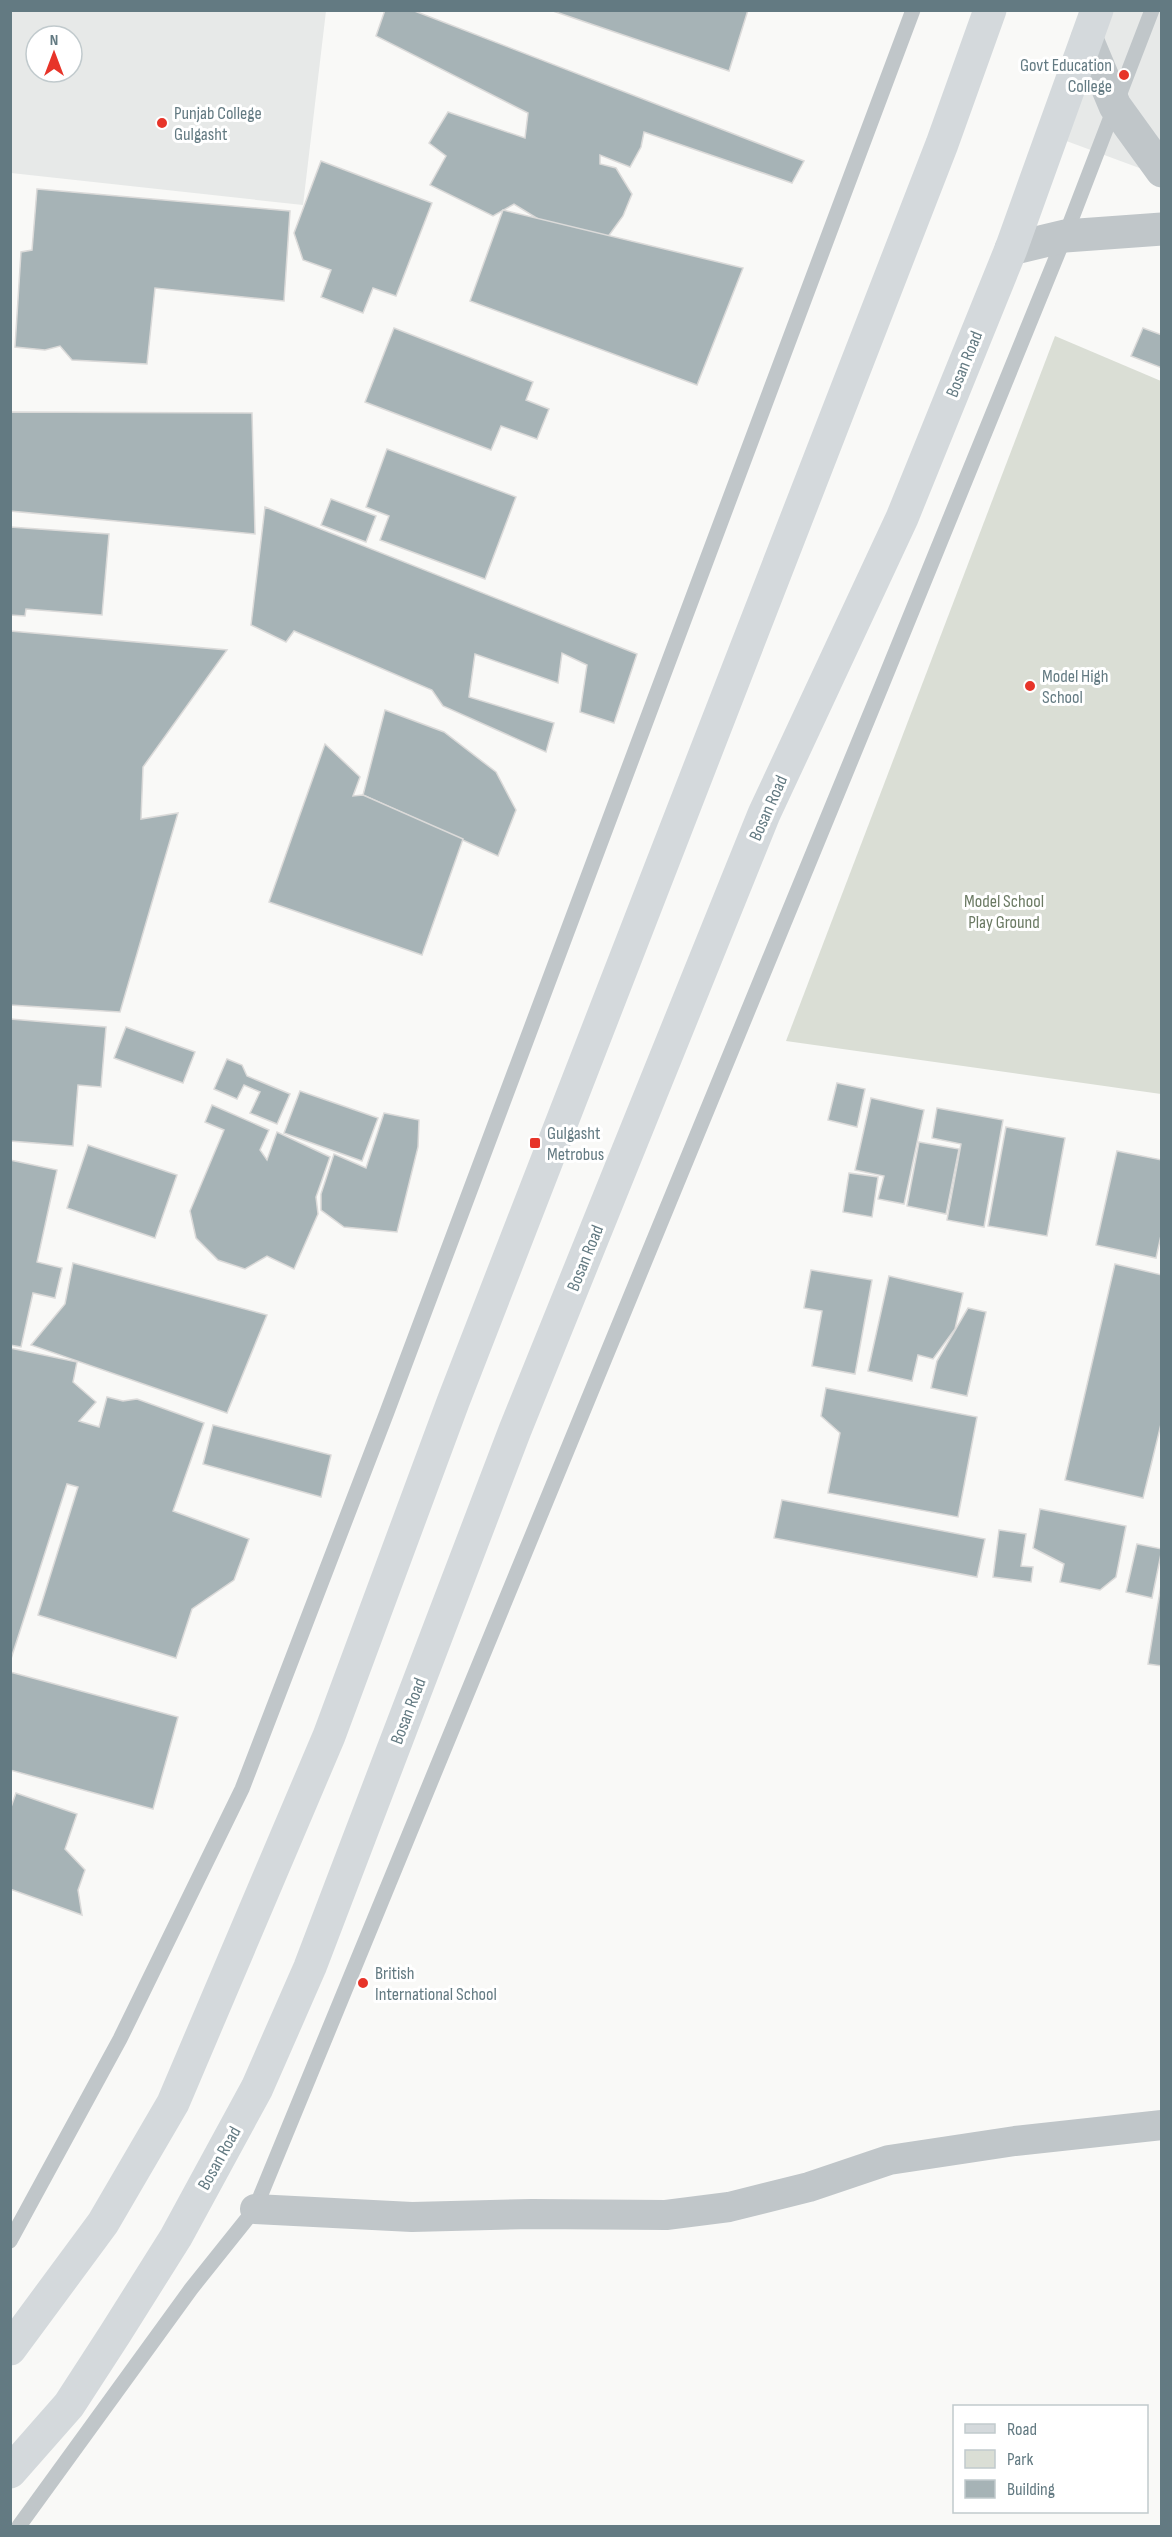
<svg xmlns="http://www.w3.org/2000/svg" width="1172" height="2537" font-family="'Sofia Sans Condensed',sans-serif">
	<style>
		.built { fill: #e7e9e8; fill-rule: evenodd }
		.green { fill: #daded5 }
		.building { fill: #a6b3b6; stroke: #dbdad9; stroke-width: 1.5 }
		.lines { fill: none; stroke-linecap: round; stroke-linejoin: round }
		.service { stroke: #c0c6c9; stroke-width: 15 }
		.minor { stroke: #c0c6c9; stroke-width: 30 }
		.tertiary { stroke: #c0c6c9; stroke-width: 33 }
		.primary { stroke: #d4d9dc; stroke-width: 33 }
		.poi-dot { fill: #e73429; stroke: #fff; stroke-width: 2 }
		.labels { text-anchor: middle; stroke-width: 6; stroke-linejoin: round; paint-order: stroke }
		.poi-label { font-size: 18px; fill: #637a82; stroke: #fff; text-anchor: start }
		.street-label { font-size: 18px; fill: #637a82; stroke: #fff }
		.park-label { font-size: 18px; fill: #6b7a63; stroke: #fff }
	</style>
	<rect width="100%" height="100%" fill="#f9f9f7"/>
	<g class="built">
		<path d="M11,10l315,1 -23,194 -292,-32zM36,36h36v36h-36z"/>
		<polygon points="1111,11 1161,11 1161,176 1061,139"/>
	</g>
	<polygon class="green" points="1055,336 1161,381 1161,1094 786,1041"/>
	<g class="building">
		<polygon points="385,10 412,10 804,161 792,183 644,132 641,147 630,167 600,155 600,164 616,168 632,194 623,216 602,245 543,222 514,204 493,216 430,185 446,156 429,143 448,112 525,138 528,113 376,36"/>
		<polygon points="550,10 748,10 729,71"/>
		<polygon points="321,161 432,203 396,296 373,288 363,313 321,297 331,270 303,260 294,233"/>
		<polygon points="37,189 290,211 284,301 155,288 147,364 72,360 60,346 45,350 15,347 21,252 32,250"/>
		<polygon points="503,210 743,268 697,385 470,301"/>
		<polygon points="394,328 533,382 526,400 549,409 537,439 501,426 491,450 365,402"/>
		<polygon points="1143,328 1162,335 1162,368 1131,356"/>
		<polygon points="10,412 252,413 255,534 10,511"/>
		<polygon points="387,449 516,497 485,579 380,540 389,516 366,507"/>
		<polygon points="331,499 376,516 366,542 321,525"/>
		<polygon points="265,507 637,654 614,723 580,712 587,665 562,653 558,683 475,654 469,697 554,723 546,752 443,706 432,690 294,631 286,642 251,625"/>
		<polygon points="10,527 109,534 102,615 26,609 25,616 10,615"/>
		<polygon points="10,631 227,650 143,767 141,819 178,813 120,1012 10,1005"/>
		<polygon points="385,710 444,732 496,772 516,810 498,856 363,795"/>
		<polygon points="325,744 360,777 353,796 363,795 463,839 422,955 269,902"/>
		<polygon points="10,1019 106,1027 101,1087 78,1085 73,1146 10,1141"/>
		<polygon points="126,1027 195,1052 183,1083 114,1058"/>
		<polygon points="227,1059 242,1065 247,1076 290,1094 277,1124 250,1113 260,1092 244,1085 237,1099 214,1089"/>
		<polygon points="837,1083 865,1089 857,1127 828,1120"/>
		<polygon points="300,1091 378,1118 362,1161 284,1133"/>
		<polygon points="871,1098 924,1110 904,1204 878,1199 884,1176 855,1170"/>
		<polygon points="212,1105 269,1130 260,1150 267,1160 277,1132 330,1157 316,1197 318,1214 294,1269 267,1256 245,1269 218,1260 196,1238 190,1211 224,1130 205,1122"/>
		<polygon points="937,1108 1003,1120 984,1227 947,1220 961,1144 932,1138"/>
		<polygon points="384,1113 419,1120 418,1147 397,1232 344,1227 321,1210 321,1194 334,1154 366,1168"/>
		<polygon points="1006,1127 1065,1138 1047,1236 988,1226"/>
		<polygon points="919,1142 959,1149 946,1214 907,1206"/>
		<polygon points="88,1145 177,1175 155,1238 67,1208"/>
		<polygon points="1117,1151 1162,1160 1162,1231 1156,1258 1096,1245"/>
		<polygon points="10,1160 57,1170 37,1262 62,1268 55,1298 33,1293 21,1347 10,1345"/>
		<polygon points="849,1173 878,1177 872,1217 843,1212"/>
		<polygon points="73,1263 267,1315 227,1413 31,1345 65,1304"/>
		<polygon points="1115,1264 1162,1275 1162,1420 1143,1498 1065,1480"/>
		<polygon points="811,1270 872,1280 855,1374 812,1366 822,1311 804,1308"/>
		<polygon points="889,1276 963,1293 955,1329 933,1359 918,1355 912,1381 868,1371"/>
		<polygon points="968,1308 986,1312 967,1396 931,1388 937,1361"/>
		<polygon points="10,1348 77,1362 73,1382 96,1402 79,1421 99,1427 107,1397 123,1401 137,1399 204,1423 173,1511 249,1539 234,1580 192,1609 176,1658 38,1615 78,1487 67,1484 10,1662"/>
		<polygon points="826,1388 977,1417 958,1517 828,1493 840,1433 821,1416"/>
		<polygon points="213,1425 331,1455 321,1497 203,1464"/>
		<polygon points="782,1500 985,1539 977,1577 774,1538"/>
		<polygon points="1040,1509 1126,1526 1116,1577 1100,1590 1060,1582 1064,1564 1033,1548"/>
		<polygon points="999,1530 1026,1534 1021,1566 1033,1567 1031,1582 993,1577"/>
		<polygon points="1137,1544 1162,1549 1152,1598 1126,1592"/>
		<polygon points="1162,1579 1162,1666 1148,1664"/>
		<polygon points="10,1672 178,1717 153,1809 10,1770"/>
		<polygon points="16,1793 77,1814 65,1849 85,1870 78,1890 82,1915 10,1889 10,1810"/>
	</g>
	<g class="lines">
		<g class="service">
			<polyline points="10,2241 120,2039 242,1789 387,1412 913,10"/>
			<polyline points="19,2526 191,2289 255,2209 882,685 1065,236 1152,10"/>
		</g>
		<polyline class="minor" points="255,2209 412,2217 532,2214 666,2215 729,2207 809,2187 889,2160 1015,2141 1162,2125"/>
		<g class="tertiary">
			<polyline points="1087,39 1115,106 1162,171"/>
			<polyline points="1011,249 1065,236 1162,229"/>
		</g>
		<g class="primary">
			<polyline points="10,2349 103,2223 173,2103 329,1736 453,1402 942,144 990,10"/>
			<polyline points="10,2472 69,2405 115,2334 176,2237 257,2088 310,1967 515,1430 764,814 902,518 1011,249 1097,10"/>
		</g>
	</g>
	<g class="poi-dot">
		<circle cx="1124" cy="75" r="6"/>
		<circle cx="162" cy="123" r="6"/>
		<circle cx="1030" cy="686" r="6"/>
		<rect x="529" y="1137" width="12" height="12" rx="3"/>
		<circle cx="363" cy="1983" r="6"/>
	</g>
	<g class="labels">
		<g class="poi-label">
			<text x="1112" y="71" text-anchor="end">Govt Education<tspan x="1112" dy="21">College</tspan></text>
			<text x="174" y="119">Punjab College<tspan x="174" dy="21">Gulgasht</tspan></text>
			<text x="1042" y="682">Model High<tspan x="1042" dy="21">School</tspan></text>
			<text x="547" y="1139">Gulgasht<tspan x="547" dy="21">Metrobus</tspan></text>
			<text x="375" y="1979">British<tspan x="375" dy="21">International School</tspan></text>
		</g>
		<g class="street-label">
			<text transform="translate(964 364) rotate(-68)" y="6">Bosan Road</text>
			<text transform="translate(768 808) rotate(-66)" y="6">Bosan Road</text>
			<text transform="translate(585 1258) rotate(-68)" y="6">Bosan Road</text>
			<text transform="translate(408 1711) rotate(-69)" y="6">Bosan Road</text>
			<text transform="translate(219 2158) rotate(-61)" y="6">Bosan Road</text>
		</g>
		<g class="park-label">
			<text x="1004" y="907">Model School<tspan x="1004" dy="21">Play Ground</tspan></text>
		</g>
	</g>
	<rect width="1172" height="2537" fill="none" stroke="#637a82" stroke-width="24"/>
	<rect x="953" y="2405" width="195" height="108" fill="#ffffff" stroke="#c1cacd" stroke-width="1.5"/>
	<rect x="965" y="2424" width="30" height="9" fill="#d4d9dc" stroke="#c1cacd" stroke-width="1.5"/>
	<text x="1007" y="2435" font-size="18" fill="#637a82">Road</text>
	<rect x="965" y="2450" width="30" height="18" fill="#daded5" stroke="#c1cacd" stroke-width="1.5"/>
	<text x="1007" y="2465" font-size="18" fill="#637a82">Park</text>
	<rect x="965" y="2480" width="30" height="18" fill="#a6b3b6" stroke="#c1cacd" stroke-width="1.5"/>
	<text x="1007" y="2495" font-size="18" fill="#637a82">Building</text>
	<g transform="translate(54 54)"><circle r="28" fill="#ffffff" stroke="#c1cacd" stroke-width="1.5"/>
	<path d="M0-4.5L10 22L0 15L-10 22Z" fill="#e73429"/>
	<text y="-9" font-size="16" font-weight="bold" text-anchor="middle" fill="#637a82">N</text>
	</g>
</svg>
